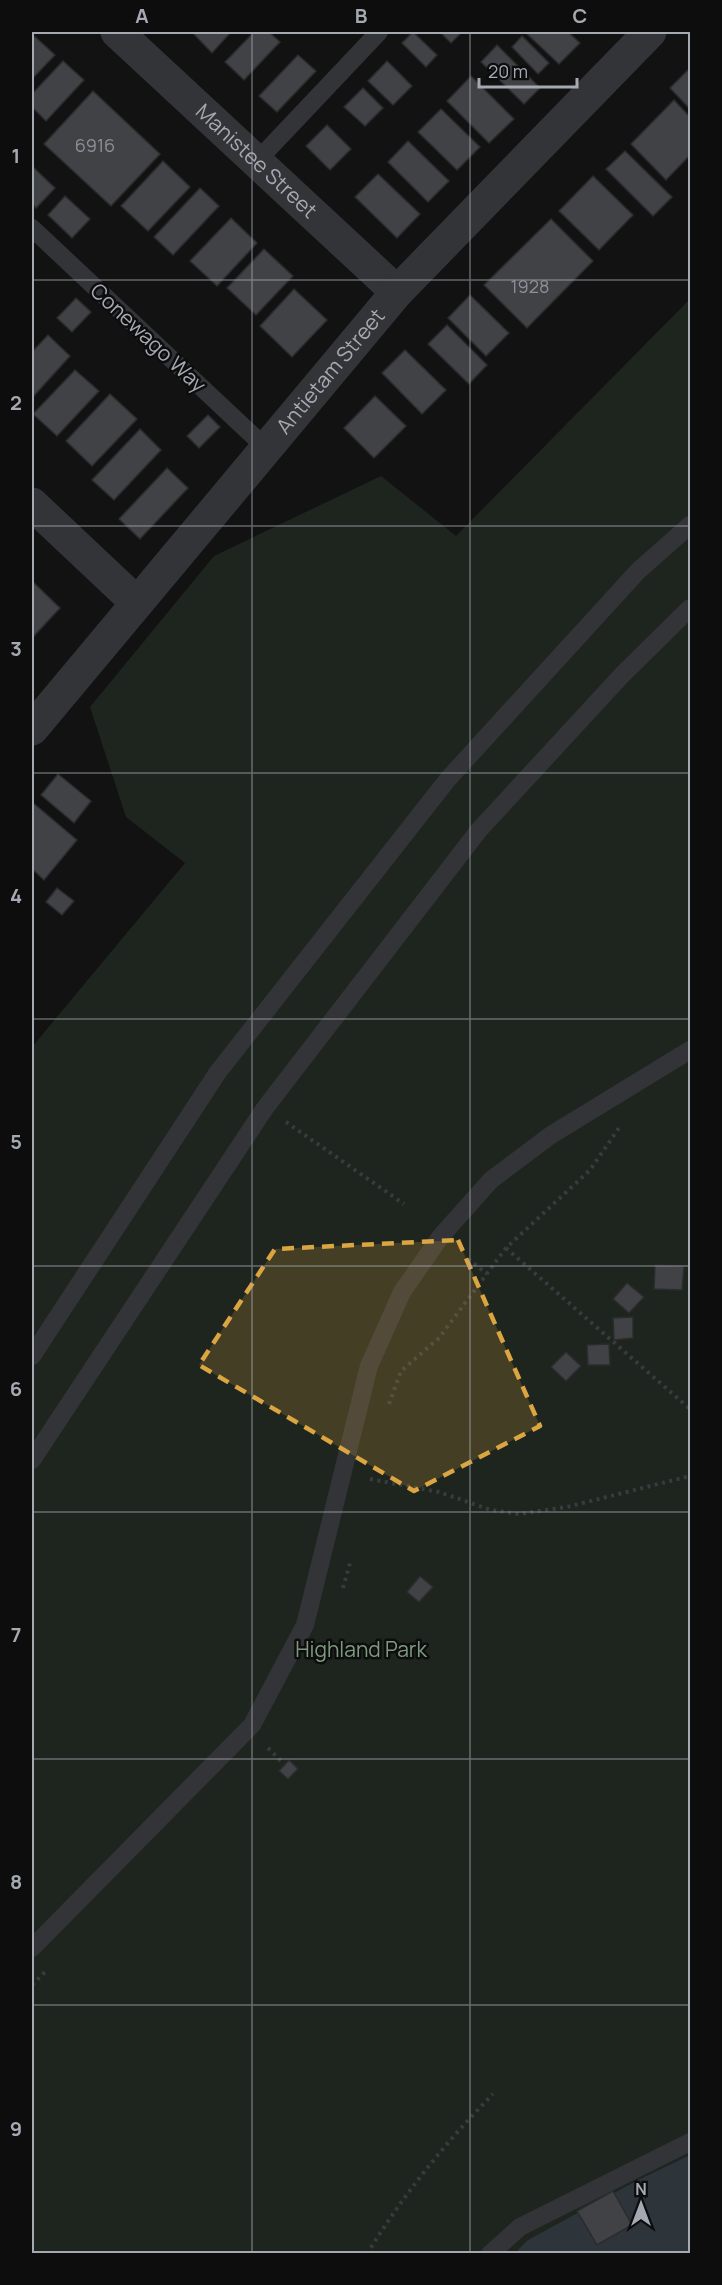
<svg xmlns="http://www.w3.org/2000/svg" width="722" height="2285" font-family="Manrope,sans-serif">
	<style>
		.green { fill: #1e251f }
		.water { fill: #2d343a }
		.building { fill: #414246; stroke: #2c2c2f; stroke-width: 1.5 }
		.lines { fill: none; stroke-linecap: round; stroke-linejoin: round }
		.path { stroke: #393b3e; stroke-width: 4; stroke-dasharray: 3 4.5; stroke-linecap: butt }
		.lane { stroke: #333437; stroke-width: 18 }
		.street { stroke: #333437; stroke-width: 33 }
		.marked { fill: #dba541; fill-opacity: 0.2; stroke: #dba541; stroke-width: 4.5; stroke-dasharray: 12 8; stroke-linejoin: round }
		.grid { fill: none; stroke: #a5a9b2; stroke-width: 1.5; stroke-opacity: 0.55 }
		.labels { text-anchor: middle; stroke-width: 5; stroke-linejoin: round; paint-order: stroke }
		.number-label { font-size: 18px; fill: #8c8f97 }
		.street-label { font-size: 21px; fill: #a5a9b2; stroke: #0d0d0e }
		.park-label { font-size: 21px; fill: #7e9b7f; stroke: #0d0d0e }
		.neatline { fill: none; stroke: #a5a9b2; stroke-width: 2 }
		.grid-label { font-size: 20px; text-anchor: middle; font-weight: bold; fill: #a5a9b2 }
	</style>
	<rect width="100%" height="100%" fill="#121213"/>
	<polygon class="green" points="690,299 690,2253 32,2254 32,1047 185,863 126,817 90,707 214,556 381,476 456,536"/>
	<polygon class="water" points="690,2155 690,2253 514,2254 528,2240 636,2181"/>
	<g class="building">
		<polygon points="192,32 231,32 212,53"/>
		<polygon points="254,32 269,32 280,42 244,80 225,62"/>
		<polygon points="413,32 437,55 426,67 402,43"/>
		<polygon points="440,32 462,32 451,43"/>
		<polygon points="525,32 568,32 580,43 559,64"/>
		<polygon points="32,34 55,55 32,79"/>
		<polygon points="522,36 549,63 538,74 512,47"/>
		<polygon points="497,45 540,88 524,104 481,62"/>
		<polygon points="298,55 316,71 277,112 259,96"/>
		<polygon points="63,61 84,80 46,121 32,107 32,94"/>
		<polygon points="387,61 412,86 393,105 368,81"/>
		<polygon points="690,68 690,109 670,88"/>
		<polygon points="471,76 514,119 489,143 447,101"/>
		<polygon points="363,88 383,108 365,126 344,107"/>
		<polygon points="93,91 160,154 111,206 44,144"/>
		<polygon points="674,100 690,117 690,155 666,180 631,144"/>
		<polygon points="441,109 480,147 457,170 418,132"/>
		<polygon points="327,125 351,149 330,170 306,146"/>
		<polygon points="408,141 449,181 428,202 388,162"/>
		<polygon points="625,151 672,197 653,216 606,169"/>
		<polygon points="163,161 190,187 148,231 121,206"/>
		<polygon points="32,166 55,188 36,208 32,203"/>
		<polygon points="378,174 420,214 397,238 355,197"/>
		<polygon points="593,176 633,215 599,250 559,211"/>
		<polygon points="200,188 219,206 173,255 154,237"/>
		<polygon points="65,196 90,219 72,238 48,215"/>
		<polygon points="231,218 257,243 217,286 190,261"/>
		<polygon points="551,219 593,261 527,328 484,285"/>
		<polygon points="264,249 293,276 256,315 227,288"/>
		<polygon points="294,289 327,320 292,357 260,326"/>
		<polygon points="470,295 509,333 486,356 448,318"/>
		<polygon points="76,298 91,312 72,332 57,318"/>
		<polygon points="447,325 487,365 469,384 428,344"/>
		<polygon points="48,335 70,356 32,398 32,352"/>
		<polygon points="405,350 446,390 422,414 382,373"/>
		<polygon points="75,370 99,391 57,436 33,414"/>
		<polygon points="110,394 137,419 92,466 66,441"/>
		<polygon points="375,396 406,426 374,458 344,428"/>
		<polygon points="208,415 220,427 199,448 187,436"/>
		<polygon points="140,429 161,450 114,500 92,480"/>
		<polygon points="167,468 188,488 140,539 119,519"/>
		<polygon points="32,581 60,608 32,638"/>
		<polygon points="58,774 91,801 74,823 41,795"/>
		<polygon points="32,802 77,840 44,880 32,869"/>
		<polygon points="57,888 74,901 62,915 46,902"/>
		<polygon points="655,1265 684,1266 682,1290 654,1289"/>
		<polygon points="627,1283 644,1297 629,1313 613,1299"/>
		<polygon points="633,1317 633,1338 614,1340 613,1318"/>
		<polygon points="609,1344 610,1365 588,1365 587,1345"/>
		<polygon points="566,1352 581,1366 566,1381 551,1367"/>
		<polygon points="420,1576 433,1587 419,1602 407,1592"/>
		<polygon points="289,1760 298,1769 288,1779 279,1771"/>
		<polygon points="613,2191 632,2225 597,2245 577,2211"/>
	</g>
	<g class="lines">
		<g class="path">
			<polyline points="286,1122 404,1204"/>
			<polyline points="506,1248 690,1409"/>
			<polyline points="468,1259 487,1274"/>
			<polyline points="389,1404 401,1371 439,1338 506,1248 590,1170 621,1125"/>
			<polyline points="370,1479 439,1492 491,1510 519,1514 567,1507 690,1476"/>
			<polyline points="343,1588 350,1563"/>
			<polyline points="268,1748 283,1763"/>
			<polyline points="32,1985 46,1971"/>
			<path d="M367,2254c36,-59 78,-111 126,-160"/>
		</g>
		<g class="lane">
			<polyline points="256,162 379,32"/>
			<polyline points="32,228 265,447"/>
			<polyline points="32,1356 218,1072 448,779 638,571 690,525"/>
			<polyline points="32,1460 265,1108 479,830 622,675 690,608"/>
			<polyline points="32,1948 252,1725 305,1625 369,1366 402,1292 441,1236 491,1180 551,1135 690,1050"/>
			<polyline points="490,2254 520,2227 690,2142"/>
		</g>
		<g class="street">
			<path id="s1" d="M117,32l280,260"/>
			<polyline points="32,504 137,603"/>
			<path id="s2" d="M32,729l365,-437 253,-260"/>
		</g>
	</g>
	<path class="marked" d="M458,1240l82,186 -126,65 -215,-126 76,-116z"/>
	<path class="grid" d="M252,32v2222M470,32v2222M32,280h658M32,526h658M32,773h658M32,1019h658M32,1266h658M32,1512h658M32,1759h658M32,2005h658"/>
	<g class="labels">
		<g class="number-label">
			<text x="95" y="152">6916</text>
			<text x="530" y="293">1928</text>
		</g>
		<g class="street-label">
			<text dy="7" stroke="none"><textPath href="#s1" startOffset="190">Manistee Street</textPath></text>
			<text transform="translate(148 338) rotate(43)" y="7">Conewago Way</text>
			<text dy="7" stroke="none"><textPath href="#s2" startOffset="466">Antietam Street</textPath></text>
		</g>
		<g class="park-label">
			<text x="361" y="1657">Highland Park</text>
		</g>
	</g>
	<rect width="722" height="2285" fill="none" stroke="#0d0d0e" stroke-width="66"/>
	<g transform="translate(641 2204)" stroke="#0d0d0e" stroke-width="4.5" paint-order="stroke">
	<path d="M0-4.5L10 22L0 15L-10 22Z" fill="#a5a9b2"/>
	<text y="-9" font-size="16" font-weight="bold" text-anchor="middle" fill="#a5a9b2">N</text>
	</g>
	<path d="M479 78v9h98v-9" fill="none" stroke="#a5a9b2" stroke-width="3"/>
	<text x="488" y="78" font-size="18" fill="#a5a9b2" stroke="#0d0d0e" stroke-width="4.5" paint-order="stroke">20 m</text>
	<rect x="33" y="33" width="656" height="2219" class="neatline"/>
	<g class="grid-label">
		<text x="142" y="23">A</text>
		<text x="361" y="23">B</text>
		<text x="580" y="23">C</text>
		<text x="16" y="163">1</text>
		<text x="16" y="410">2</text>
		<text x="16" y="656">3</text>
		<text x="16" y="903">4</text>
		<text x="16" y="1149">5</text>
		<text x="16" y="1396">6</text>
		<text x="16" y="1642">7</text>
		<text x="16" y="1889">8</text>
		<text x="16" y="2136">9</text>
	</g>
</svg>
